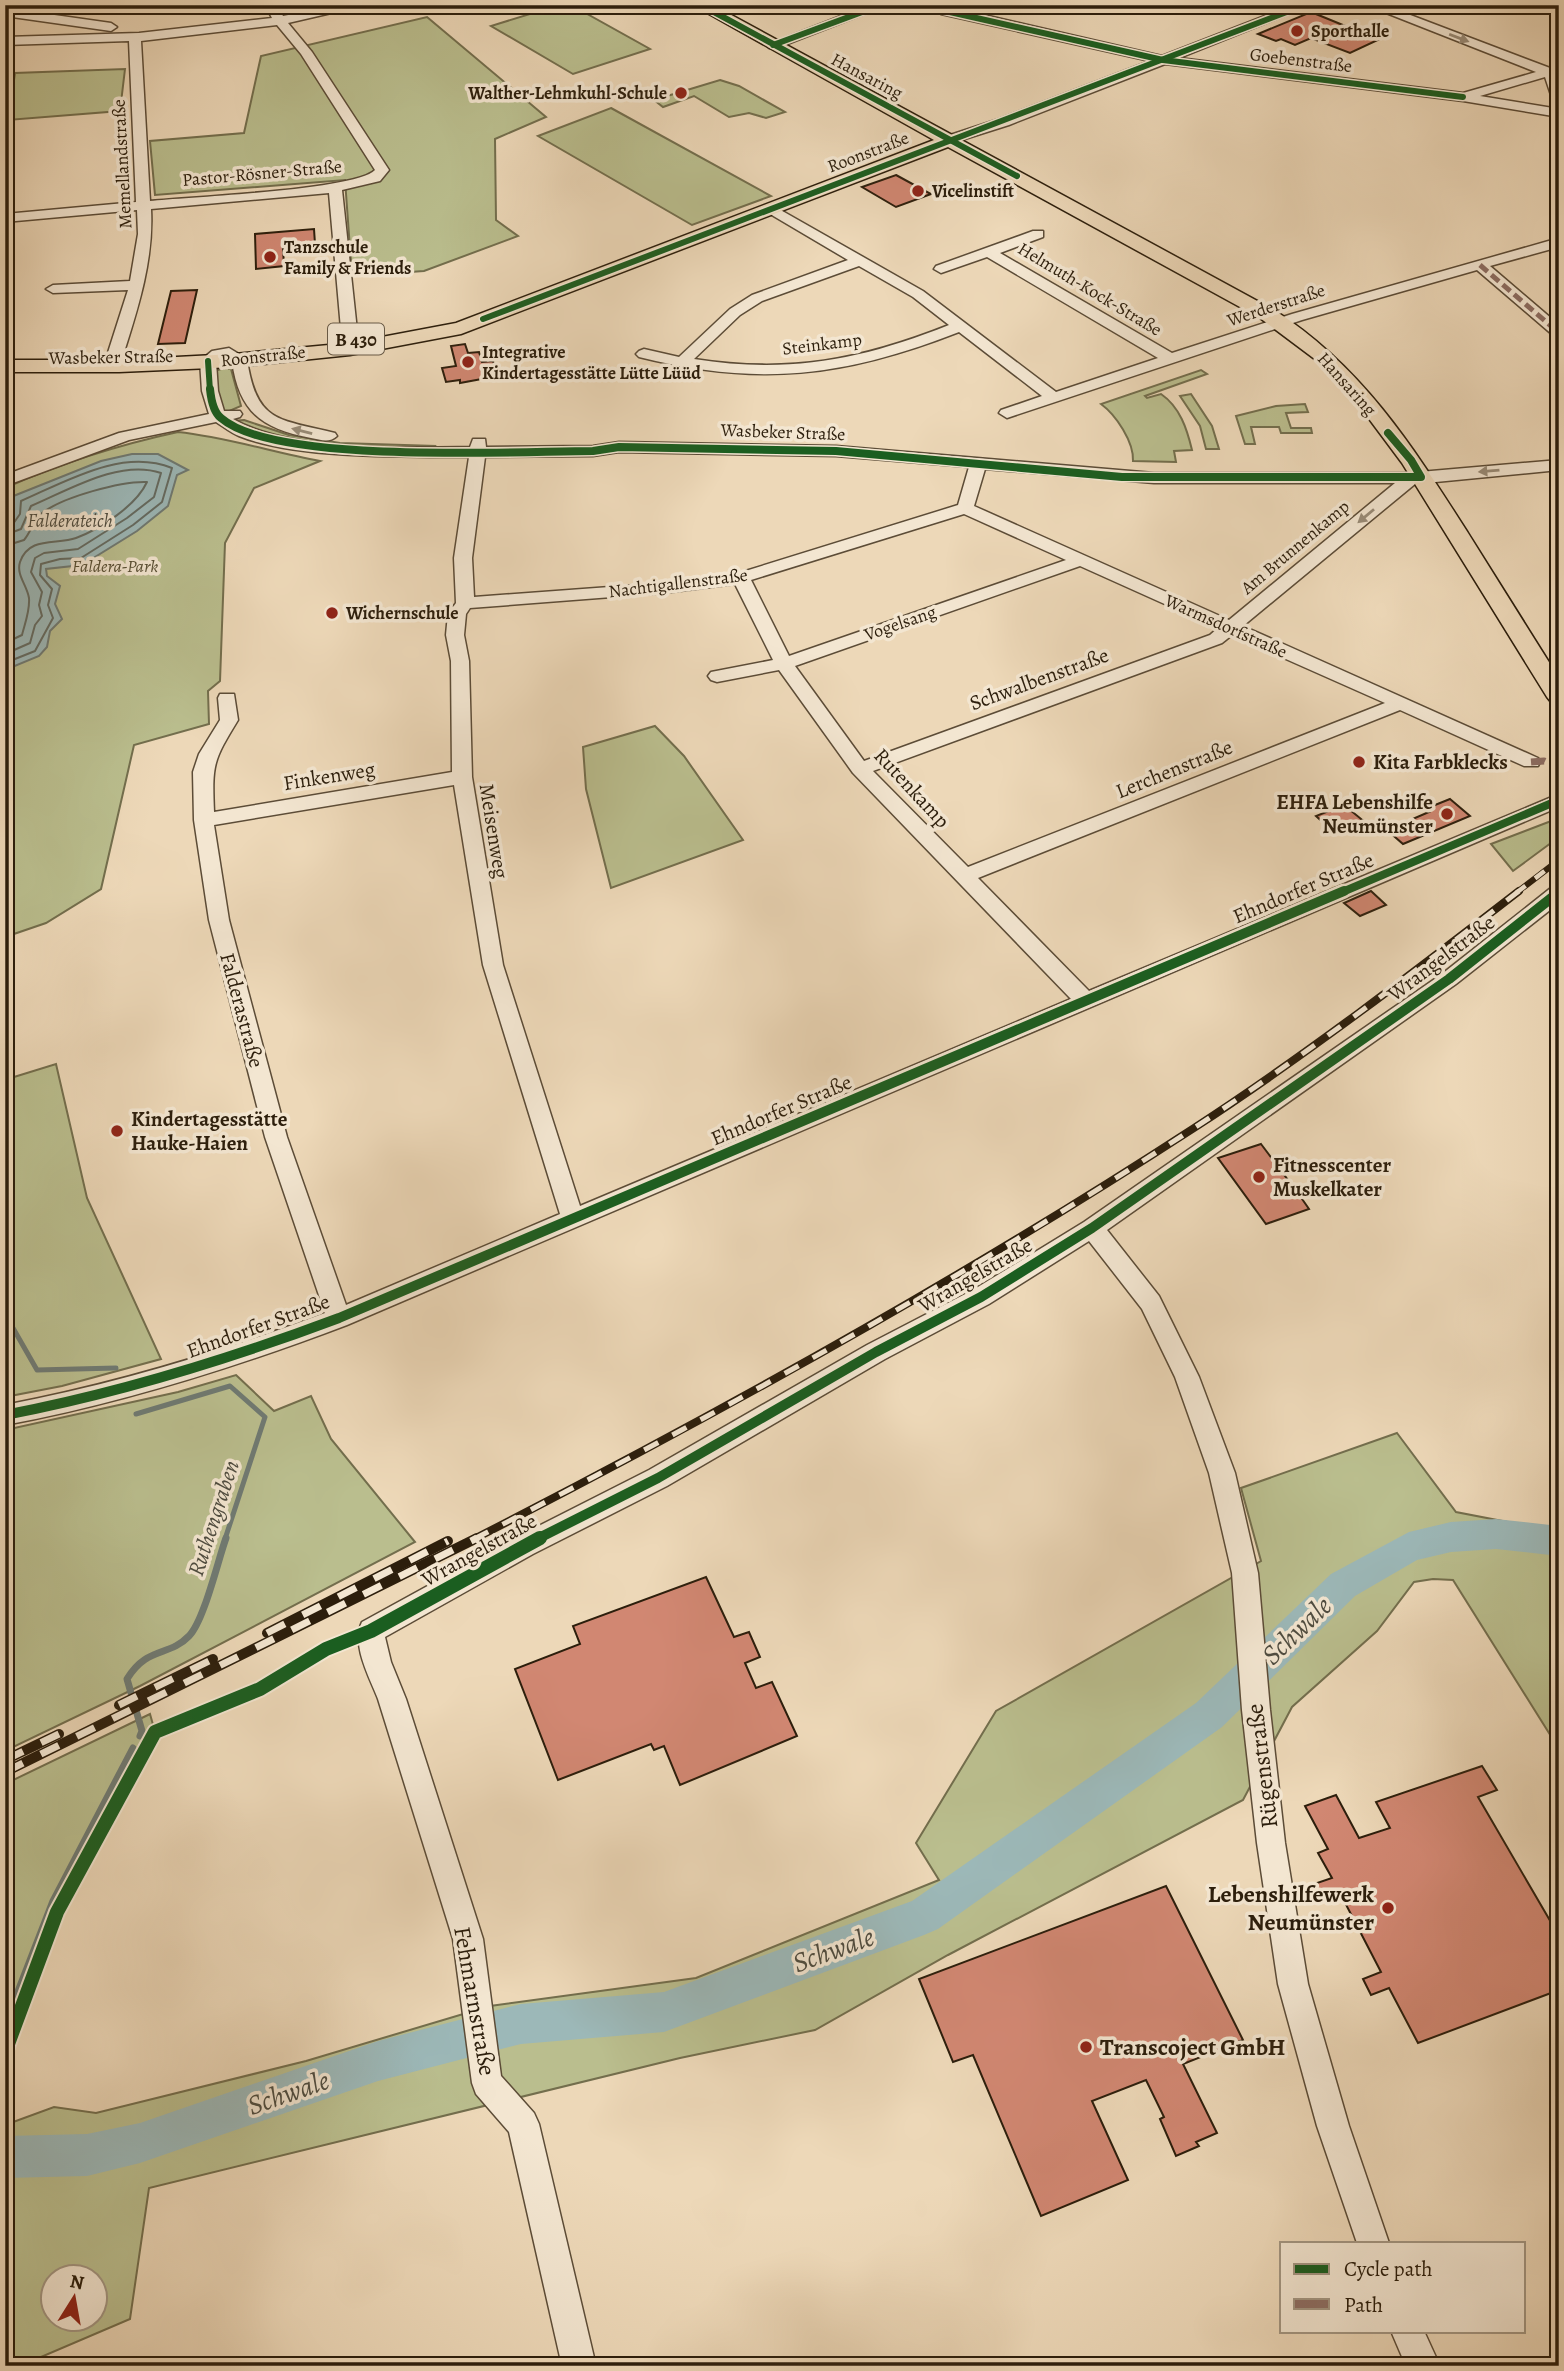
<svg xmlns="http://www.w3.org/2000/svg" width="1564" height="2371" font-family="Alegreya,serif">
	<style>
		.green { fill: #babe8e; stroke: #736e4d; stroke-width: 2; fill-rule: evenodd }
		.water { fill: #9cb8b8; stroke: #6f7a73; stroke-width: 2 }
		.lines { fill: none; stroke-linecap: round; stroke-linejoin: round }
		.shore { stroke: #646b62; stroke-width: 2 }
		.stream-far1 { stroke: #6f7a73; stroke-width: 5 }
		.stream { stroke: #6f7a73; stroke-width: 7 }
		.river { fill: #9cb8b8; fill-rule: evenodd }
		.building { fill: #d18772; stroke: #2c1e0c; stroke-width: 2 }
		.minor-casing { stroke: #5c4c37; stroke-width: 3 }
		.major-casing { stroke: #2c1e0c; stroke-width: 3 }
		.minor { fill: #f3e6d1; fill-rule: evenodd }
		.major { fill: #edd8b8; fill-rule: evenodd }
		.rail-far2-casing { stroke: #2c1e0c; stroke-width: 6 }
		.rail-far1-casing { stroke: #2c1e0c; stroke-width: 8 }
		.rail-casing { stroke: #2c1e0c; stroke-width: 10 }
		.rail-far2 { stroke: #f3e6d1; stroke-width: 4.5; stroke-dasharray: 12; stroke-linecap: butt }
		.rail-far1 { stroke: #f3e6d1; stroke-width: 5; stroke-dasharray: 16; stroke-linecap: butt }
		.rail { stroke: #f3e6d1; stroke-width: 7; stroke-dasharray: 20; stroke-linecap: butt }
		.quiet-far1 { stroke: #8d6e63; stroke-width: 5; stroke-dasharray: 10 5; stroke-linecap: butt }
		.quiet { stroke: #8d6e63; stroke-width: 7; stroke-dasharray: 14 7; stroke-linecap: butt }
		.cycleway-far3-casing { stroke: #f3e6d1; stroke-width: 9 }
		.cycleway-far2-casing { stroke: #f3e6d1; stroke-width: 11 }
		.cycleway-far1-casing { stroke: #f3e6d1; stroke-width: 15 }
		.cycleway-casing { stroke: #f3e6d1; stroke-width: 18 }
		.cycleway-far3 { stroke: #1b5e20; stroke-width: 6 }
		.cycleway-far2 { stroke: #1b5e20; stroke-width: 8 }
		.cycleway-far1 { stroke: #1b5e20; stroke-width: 10 }
		.cycleway { stroke: #1b5e20; stroke-width: 14 }
		.oneway { fill: #998c78 }
		.poi-dot { fill: #8f2418; stroke: #f3e6d1; stroke-width: 2.5 }
		.labels { text-anchor: middle; stroke-width: 7; stroke-linejoin: round; paint-order: stroke }
		.far-poi-label { font-size: 18px; font-weight: bold; fill: #2c1e0c; stroke: #f3e6d1; text-anchor: start }
		.far-street-label { font-size: 18px; fill: #2c1e0c; stroke: #f3e6d1 }
		.far-park-label { font-size: 18px; font-style: italic; fill: #574e33; stroke: #f3e6d1 }
		.shield { fill: #f3e6d1; stroke: #685a47; stroke-width: 2 }
		.shield-label { font-size: 19px; font-weight: bold; fill: #2c1e0c }
		.far-water-label { font-size: 19px; font-style: italic; fill: #4e4c40; stroke: #f3e6d1 }
		.street-label { font-size: 21px; fill: #2c1e0c; stroke: #f3e6d1 }
		.poi-label { font-size: 21px; font-weight: bold; fill: #2c1e0c; stroke: #f3e6d1; text-anchor: start }
		.water-label { font-size: 23px; font-style: italic; fill: #4e4c40; stroke: #f3e6d1 }
		.near-street-label { font-size: 24px; fill: #2c1e0c; stroke: #f3e6d1 }
		.near-poi-label { font-size: 24px; font-weight: bold; fill: #2c1e0c; stroke: #f3e6d1; text-anchor: end }
		.near-water-label { font-size: 28px; font-style: italic; fill: #4e4c40; stroke: #f3e6d1 }
	</style>
	<rect width="100%" height="100%" fill="#edd8b8"/>
	<filter id="stains"><feTurbulence type="fractalNoise" baseFrequency=".00286" numOctaves="4"/><feColorMatrix values="0 0 0 0 .2 0 0 0 0 .09 0 0 0 0 .02 0 0 0 .5 -.17"/></filter>
	<radialGradient id="worn" r=".72"><stop offset=".6" stop-color="#630" stop-opacity="0"/><stop offset="1" stop-color="#630" stop-opacity=".3"/></radialGradient>
	<g class="green">
		<polygon points="559,5 571,5 650,49 573,74 491,26"/>
		<polygon points="427,17 546,117 495,139 496,220 518,236 424,271 352,276 345,180 155,195 150,141 244,133 261,56"/>
		<polygon points="125,69 120,111 8,120 15,73"/>
		<polygon points="720,80 739,86 785,112 766,118 749,113 729,117 694,96 663,107 654,100"/>
		<polygon points="611,108 771,196 692,225 538,136"/>
		<polygon points="225,368 231,369 241,406 227,412 223,411 217,396 214,371"/>
		<path d="M1201,370l6,4 -62,22 2,2 14,-4c19,13 26,35 31,56l-18,1 2,11 -43,-1c1,-19 -17,-46 -32,-57z"/>
		<polygon points="1191,394 1212,426 1219,449 1206,449 1200,426 1180,396"/>
		<polygon points="1305,404 1308,412 1286,413 1291,428 1311,428 1312,433 1281,433 1279,427 1251,427 1255,444 1245,444 1236,416 1276,406"/>
		<polygon points="244,420 289,435 340,443 435,446 434,448 337,447 271,438 232,421"/>
		<path d="M178,432c48,5 94,20 142,29l-66,27 -29,55 -5,138 -12,10 1,33 -75,21 -33,144 -55,34 -41,14v-449c56,-25 113,-43 173,-56z"/>
		<polygon points="655,726 684,756 743,840 611,888 586,789 583,747"/>
		<polygon points="1559,818 1559,837 1513,871 1491,844"/>
		<polygon points="5,1057 14,1077 56,1064 87,1198 161,1359 62,1386 5,1397"/>
		<polygon points="236,1375 274,1411 311,1396 331,1439 415,1542 140,1686 5,1751 5,1430 178,1392"/>
		<path d="M1397,1433l59,79 103,20v217l-106,-169 -20,-1 -19,3 -37,49 -85,76 -49,93 -295,155 -133,75 -135,28 -531,130 -19,131 -110,47h-7l-8,-22v-219l49,-18 42,6 210,-52 184,-55 206,-28 243,-98 -23,-37 80,-132 265,-150 -20,-73zM52,2276h42v42h-42z"/>
		<polygon points="150,1714 155,1732 57,1912 5,2052 5,1784"/>
	</g>
	<polygon class="water" points="132,454 158,454 188,470 177,475 168,506 137,531 82,565 46,569 47,576 60,586 55,604 62,619 50,631 47,647 39,656 5,670 5,520 13,512 11,497 101,461"/>
	<g class="lines">
		<g class="shore">
			<path d="M5,526l8,-2 7,-10 1,-13c46,-20 101,-53 151,-33l-10,34 -29,23 -52,33 -21,1 -19,5 -1,11 12,14 -4,16 5,13 -18,33 -30,12"/>
			<path d="M5,535l16,-6 10,-23c38,-16 88,-47 130,-33l-7,24 -27,21 -49,31 -34,4 -9,5 -4,14 11,20 -3,13 3,11 -7,9 -5,18 -25,11"/>
			<path d="M5,546l19,-6c7,-8 10,-21 18,-27 21,-16 79,-32 105,-31 -11,24 -47,47 -71,56 -20,7 -47,-2 -56,24 -4,13 7,23 9,36 1,13 -4,25 -7,37l-17,8"/>
		</g>
		<g class="stream-far1">
			<polyline points="5,1314 37,1370 116,1368"/>
			<polyline points="136,1414 230,1386 265,1417 225,1539"/>
		</g>
		<g class="stream">
			<path d="M140,1736l2,-5 -15,-52c20,-33 42,-22 62,-43 15,-15 29,-76 37,-98"/>
			<polyline points="5,2025 53,1901 133,1748"/>
		</g>
		<polygon class="river" points="1496,1519 1559,1526 1559,1556 1496,1549 1451,1552 1417,1560 1355,1596 1222,1727 938,1929 924,1935 664,2032 521,2044 378,2081 140,2163 87,2176 5,2178 5,2136 87,2134 140,2123 378,2041 521,2004 664,1992 912,1901 1196,1703 1331,1574 1409,1532 1451,1522"/>
	</g>
	<g class="building">
		<polygon points="1311,12 1360,32 1382,38 1350,53 1311,38 1295,45 1281,39 1276,41 1258,34"/>
		<polygon points="896,175 931,194 896,207 862,187"/>
		<polygon points="314,229 315,244 283,247 284,266 256,269 255,234"/>
		<polygon points="197,290 185,343 158,344 171,291"/>
		<polygon points="465,344 468,353 479,352 482,362 493,361 498,376 460,383 460,380 446,382 442,368 456,366 451,346"/>
		<polygon points="1450,799 1470,816 1403,844 1387,830 1429,812 1425,809"/>
		<polygon points="1344,805 1366,823 1335,833 1316,816"/>
		<polygon points="1371,891 1386,905 1360,916 1344,903"/>
		<polygon points="1261,1144 1300,1196 1309,1209 1266,1224 1218,1158"/>
		<polygon points="706,1577 734,1637 749,1632 760,1657 745,1663 756,1688 772,1682 797,1736 680,1785 664,1746 654,1750 651,1744 558,1780 515,1669 580,1644 573,1626"/>
		<polygon points="1482,1766 1497,1790 1478,1797 1559,1936 1559,1990 1418,2043 1389,1988 1371,1995 1363,1979 1381,1972 1340,1893 1322,1900 1314,1884 1332,1878 1318,1853 1328,1849 1305,1806 1336,1795 1359,1838 1390,1828 1376,1802"/>
		<polygon points="1166,1886 1243,2040 1183,2064 1217,2133 1196,2142 1199,2146 1176,2156 1160,2119 1164,2117 1146,2080 1092,2101 1128,2180 1041,2216 973,2055 953,2062 919,1979"/>
	</g>
	<g class="lines">
		<defs>
			<g id="minor">
				<polygon points="94,5 121,5 123,8 117,12"/>
				<path d="M265,5h12l6,11 58,-11h25l-78,18 24,29 77,118 -9,11 -38,9 16,150 -8,5 -8,-5 -13,-147 -178,16c3,54 -15,105 -31,156l-3,3h-10l-3,-3 24,-75 -75,3 -7,-4 7,-4 77,-4 8,-47 -1,-24 -132,12v-8l131,-12 -7,-161 -124,4v-8l134,-4 133,-15zM277,25l24,29 74,116c-18,20 -188,27 -225,31l-9,-160z"/>
				<polygon points="869,5 887,5 777,48 769,48 767,45"/>
				<polygon points="925,5 941,5 1162,56 1293,5 1311,5 1179,58 1463,93 1536,72 1366,5 1384,5 1550,68 1558,68 1559,102 1552,98 1545,77 1480,96 1559,109 1559,117 1463,101 1165,64 1009,125 949,144 942,140 944,137 999,119 1150,61 941,14"/>
				<polygon points="5,8 111,23 117,27 111,31 5,16"/>
				<path d="M770,204l153,87 133,101 102,-34 -171,-101 -46,16 -7,-4 2,-3 97,-35h10v6l-43,16 172,100 120,-39 267,-76v9l-69,19 69,59v12l-5,-1 -77,-66 -175,50 -295,98 -8,-5 2,-3 41,-14 -83,-64c-115,45 -200,55 -320,25l-3,-3 3,-3 5,-2 35,8 51,-48 22,-14 96,-35 -83,-49 -2,-3zM859,266l54,31 36,28c-88,35 -160,49 -255,34l46,-44 22,-14z"/>
				<path d="M229,348l18,11c9,65 33,60 88,74l2,3c-7,7 -16,4 -26,2 -49,-9 -72,-26 -79,-77l-9,-5 -7,6 2,29 6,20h16l2,3 -2,3 -7,2c58,33 170,29 237,28l3,-8h12l1,8 107,-1 26,-4 217,4 318,27h254l151,-13v10l-144,14 -172,142 295,132 2,4 -2,4h-14l-124,-56 -422,168 111,113 470,-197v13l-1212,518c-111,42 -224,78 -342,100v-20c110,-21 216,-53 320,-92l-60,-176 -56,-217 -15,-100 -1,-48 6,-18 21,-34 -2,-22 2,-4h14l4,26c-25,41 -26,44 -24,92l238,-40 -1,-111 -5,-26 2,-21 8,-11 -2,-45 15,-101c-63,0 -173,2 -230,-21 -8,-3 -15,-9 -23,-14l-87,18 -124,46v-11l114,-42 90,-19 -7,-23 -2,-30 12,-10zM619,452l217,4 133,11 -11,38 -219,68 -75,10 -190,14 -2,-39 13,-101 108,-1zM985,469l169,14h241l-166,137 -255,-114zM964,514l102,46 -277,96 -38,-76zM1080,566l138,62 -8,7 -346,126 -69,-95zM735,584l38,76 -62,12 -3,4 3,4 6,2 62,-12 74,103 218,226 -491,207 -77,-241 -31,-188 -3,-116 -5,-26 2,-21 4,-6 194,-15zM1232,635l153,68 -417,164 -95,-96 349,-128zM454,785l29,180 77,249 -214,91 -59,-168 -58,-217 -15,-95z"/>
				<path d="M1559,885v18l-103,81 -349,246 52,66 40,81 36,96 23,100 12,137 15,133 23,141 41,142 40,117h-32l-40,-117 -39,-142 -21,-141 -15,-133 -10,-137 -23,-100 -34,-96 -33,-68 -53,-68 -100,63 -104,55 -218,127 -134,68 -148,83 6,25 15,37 77,240 18,137 33,37 5,11 57,242h-34l-53,-234 -33,-38 -4,-11 -19,-144 -75,-240c-8,-21 -27,-54 -16,-77l153,-84 134,-68 218,-125 106,-55 111,-68 358,-248 110,-87z"/>
				<polygon points="1391,2331 1424,2331 1440,2366 1406,2366"/>
			</g>
			<path id="major" d="M693,5h20l561,305c88,56 139,137 194,223 30,48 60,96 91,145v26l-8,-2 -4,-5 -145,-234 -44,-59 -38,-41 -60,-45 -312,-171 -487,187 -111,21 -116,12 -115,5h-114v-12h114l115,-6 116,-11 106,-20 478,-183z"/>
		</defs>
		<use href="#minor" class="minor-casing"/>
		<use href="#major" class="major-casing"/>
		<use href="#minor" class="minor"/>
		<use href="#major" class="major"/>
		<defs>
			<polyline id="rail-far2" points="1516,893 1559,860"/>
			<path id="rail-far1" d="M474,1539c246,-126 488,-260 720,-411 112,-73 219,-155 325,-237"/>
			<g id="rail">
				<polyline points="267,1633 448,1541"/>
				<polyline points="119,1705 213,1659"/>
				<polyline points="5,1760 59,1734"/>
				<polyline points="5,1772 477,1538"/>
			</g>
		</defs>
		<use href="#rail-far2" class="rail-far2-casing"/>
		<use href="#rail-far1" class="rail-far1-casing"/>
		<use href="#rail" class="rail-casing"/>
		<use href="#rail-far2" class="rail-far2"/>
		<use href="#rail-far1" class="rail-far1"/>
		<use href="#rail" class="rail"/>
		<polyline class="quiet-far1" points="1480,265 1559,333"/>
		<polyline class="quiet" points="1531,762 1544,761 1559,768"/>
		<defs>
			<g id="cycleway-far3">
				<polyline points="701,5 1017,176"/>
				<polyline points="931,5 941,10 1163,60 1463,97"/>
				<polyline points="773,45 881,5"/>
				<polyline points="483,319 1305,5"/>
				<polyline points="208,361 210,391"/>
			</g>
			<g id="cycleway-far2">
				<path d="M210,389c1,10 3,23 11,29 54,47 295,33 372,33l26,-4 217,4 286,26h299l-10,-17 -23,-27"/>
				<polyline points="1340,893 1559,800"/>
			</g>
			<g id="cycleway-far1">
				<path d="M5,1415c115,-22 225,-56 334,-97l1005,-427"/>
				<polyline points="537,1539 658,1478 876,1352 981,1297 1092,1228 1449,979 1559,892"/>
			</g>
			<polyline id="cycleway" points="5,2052 57,1912 155,1732 260,1689 326,1649 371,1631 540,1538"/>
		</defs>
		<use href="#cycleway-far3" class="cycleway-far3-casing"/>
		<use href="#cycleway-far2" class="cycleway-far2-casing"/>
		<use href="#cycleway-far1" class="cycleway-far1-casing"/>
		<use href="#cycleway" class="cycleway-casing"/>
		<use href="#cycleway-far3" class="cycleway-far3"/>
		<use href="#cycleway-far2" class="cycleway-far2"/>
		<use href="#cycleway-far1" class="cycleway-far1"/>
		<use href="#cycleway" class="cycleway"/>
	</g>
	<defs><path id="oneway-solid" d="M-6-.8H1V-3.2L6.5 0L1 3.2V.8H-6Z" transform="scale(1.75)"/></defs>
	<g class="oneway">
		<use href="#oneway-solid" transform="translate(1459 38) rotate(21)"/>
		<use href="#oneway-solid" transform="translate(302 431) rotate(-166)"/>
		<use href="#oneway-solid" transform="translate(1489 471) rotate(175)"/>
		<use href="#oneway-solid" transform="translate(1366 516) rotate(140)"/>
	</g>
	<g class="poi-dot">
		<circle cx="1297" cy="31" r="7"/>
		<circle cx="681" cy="93" r="7"/>
		<circle cx="918" cy="191" r="7"/>
		<circle cx="270" cy="257" r="7"/>
		<circle cx="468" cy="362" r="7"/>
		<circle cx="332" cy="613" r="7"/>
		<circle cx="1359" cy="762" r="7"/>
		<circle cx="1447" cy="814" r="7"/>
		<circle cx="117" cy="1131" r="7"/>
		<circle cx="1259" cy="1177" r="7"/>
		<circle cx="1388" cy="1908" r="7"/>
		<circle cx="1086" cy="2047" r="7"/>
	</g>
	<g class="labels">
		<g class="far-poi-label">
			<text x="1311" y="37">Sporthalle</text>
			<text x="667" y="99" text-anchor="end">Walther-Lehmkuhl-Schule</text>
			<text x="932" y="197">Vicelinstift</text>
			<text x="284" y="253">Tanzschule<tspan x="284" dy="21">Family &amp; Friends</tspan></text>
			<text x="482" y="358">Integrative<tspan x="482" dy="21">Kindertagesstätte Lütte Lüüd</tspan></text>
			<text x="346" y="619">Wichernschule</text>
		</g>
		<g class="far-street-label">
			<text transform="translate(1301 60) rotate(7)" y="6">Goebenstraße</text>
			<text transform="translate(867 76) rotate(28)" y="6">Hansaring</text>
			<text transform="translate(868 152) rotate(-21)" y="6">Roonstraße</text>
			<text transform="translate(122 164) rotate(-93)" y="6">Memellandstraße</text>
			<text transform="translate(262 173) rotate(-5)" y="6">Pastor-Rösner-Straße</text>
			<text transform="translate(1090 289) rotate(31)" y="6">Helmuth-Kock-Straße</text>
			<text transform="translate(1276 305) rotate(-18)" y="6">Werderstraße</text>
			<text transform="translate(822 344) rotate(-7)" y="6">Steinkamp</text>
			<text transform="translate(263 356) rotate(-6)" y="6">Roonstraße</text>
			<text transform="translate(111 357) rotate(-1)" y="6">Wasbeker Straße</text>
			<text transform="translate(1347 384) rotate(48)" y="6">Hansaring</text>
			<text transform="translate(783 432) rotate(2)" y="6">Wasbeker Straße</text>
			<text transform="translate(1295 547) rotate(-40)" y="6">Am Brunnenkamp</text>
			<text transform="translate(678 583) rotate(-7)" y="6">Nachtigallenstraße</text>
			<text transform="translate(900 623) rotate(-19)" y="6">Vogelsang</text>
			<text transform="translate(1226 626) rotate(24)" y="6">Warmsdorfstraße</text>
		</g>
		<g class="far-park-label">
			<text x="115" y="572">Faldera-Park</text>
		</g>
		<rect class="shield" x="328" y="323.5" width="56" height="31" rx="5"/>
		<g class="shield-label">
			<text x="356" y="346">B 430</text>
		</g>
		<g class="far-water-label">
			<text x="70" y="527">Falderateich</text>
		</g>
		<g class="street-label">
			<text transform="translate(1039 679) rotate(-20)" y="7">Schwalbenstraße</text>
			<text transform="translate(1174 769) rotate(-22)" y="7">Lerchenstraße</text>
			<text transform="translate(329 776) rotate(-9)" y="7">Finkenweg</text>
			<text transform="translate(912 788) rotate(47)" y="7">Rutenkamp</text>
			<text transform="translate(494 831) rotate(81)" y="7">Meisenweg</text>
			<text transform="translate(1303 888) rotate(-23)" y="7">Ehndorfer Straße</text>
			<text transform="translate(1441 958) rotate(-37)" y="7">Wrangelstraße</text>
			<text transform="translate(242 1010) rotate(75)" y="7">Falderastraße</text>
			<text transform="translate(781 1110) rotate(-23)" y="7">Ehndorfer Straße</text>
			<text transform="translate(975 1275) rotate(-30)" y="7">Wrangelstraße</text>
			<text transform="translate(258 1326) rotate(-20)" y="7">Ehndorfer Straße</text>
			<text transform="translate(479 1550) rotate(-29)" y="7">Wrangelstraße</text>
		</g>
		<g class="poi-label">
			<text x="1373" y="769">Kita Farbklecks</text>
			<text x="1433" y="809" text-anchor="end">EHFA Lebenshilfe<tspan x="1433" dy="24">Neumünster</tspan></text>
			<text x="131" y="1126">Kindertagesstätte<tspan x="131" dy="24">Hauke-Haien</tspan></text>
			<text x="1273" y="1172">Fitnesscenter<tspan x="1273" dy="24">Muskelkater</tspan></text>
		</g>
		<g class="water-label">
			<text transform="translate(213 1518) rotate(-72)" y="8">Ruthengraben</text>
		</g>
		<g class="near-street-label">
			<text transform="translate(1262 1766) rotate(-97)" y="8">Rügenstraße</text>
			<text transform="translate(475 2001) rotate(80)" y="8">Fehmarnstraße</text>
		</g>
		<g class="near-poi-label">
			<text x="1374" y="1902">Lebenshilfewerk<tspan x="1374" dy="28">Neumünster</tspan></text>
			<text x="1100" y="2055" text-anchor="start">Transcoject GmbH</text>
		</g>
		<g class="near-water-label">
			<text transform="translate(1296 1630) rotate(-44)" y="10">Schwale</text>
			<text transform="translate(833 1949) rotate(-20)" y="10">Schwale</text>
			<text transform="translate(288 2092) rotate(-19)" y="10">Schwale</text>
		</g>
	</g>
	<rect width="1564" height="2371" fill="none" stroke="#edd8b8" stroke-width="28"/>
	<rect x="7" y="7" width="1550" height="2357" fill="none" stroke="#2c1e0c" stroke-width="3.5"/>
	<rect x="14" y="14" width="1536" height="2343" fill="none" stroke="#2c1e0c" stroke-width="2"/>
	<rect x="1280" y="2242" width="245" height="91" fill="#f3e6d1" stroke="#a39682" stroke-width="2"/>
	<rect x="1294" y="2264" width="35" height="10" fill="#1b5e20" stroke="#a39682" stroke-width="2"/>
	<text x="1344" y="2276" font-size="21" fill="#2c1e0c">Cycle path</text>
	<rect x="1294" y="2299" width="35" height="10" fill="#8d6e63" stroke="#a39682" stroke-width="2"/>
	<text x="1344" y="2312" font-size="21" fill="#2c1e0c">Path</text>
	<g transform="translate(74 2298) rotate(11)"><circle r="33" fill="#f3e6d1" stroke="#a39682" stroke-width="2"/>
	<path d="M0-5L12 26L0 18L-12 26Z" fill="#8f2418"/>
	<text y="-10" font-size="19" font-weight="bold" text-anchor="middle" fill="#2c1e0c">N</text>
	</g>
	<rect width="100%" height="100%" filter="url(#stains)"/>
	<rect width="100%" height="100%" fill="url(#worn)"/>
</svg>
